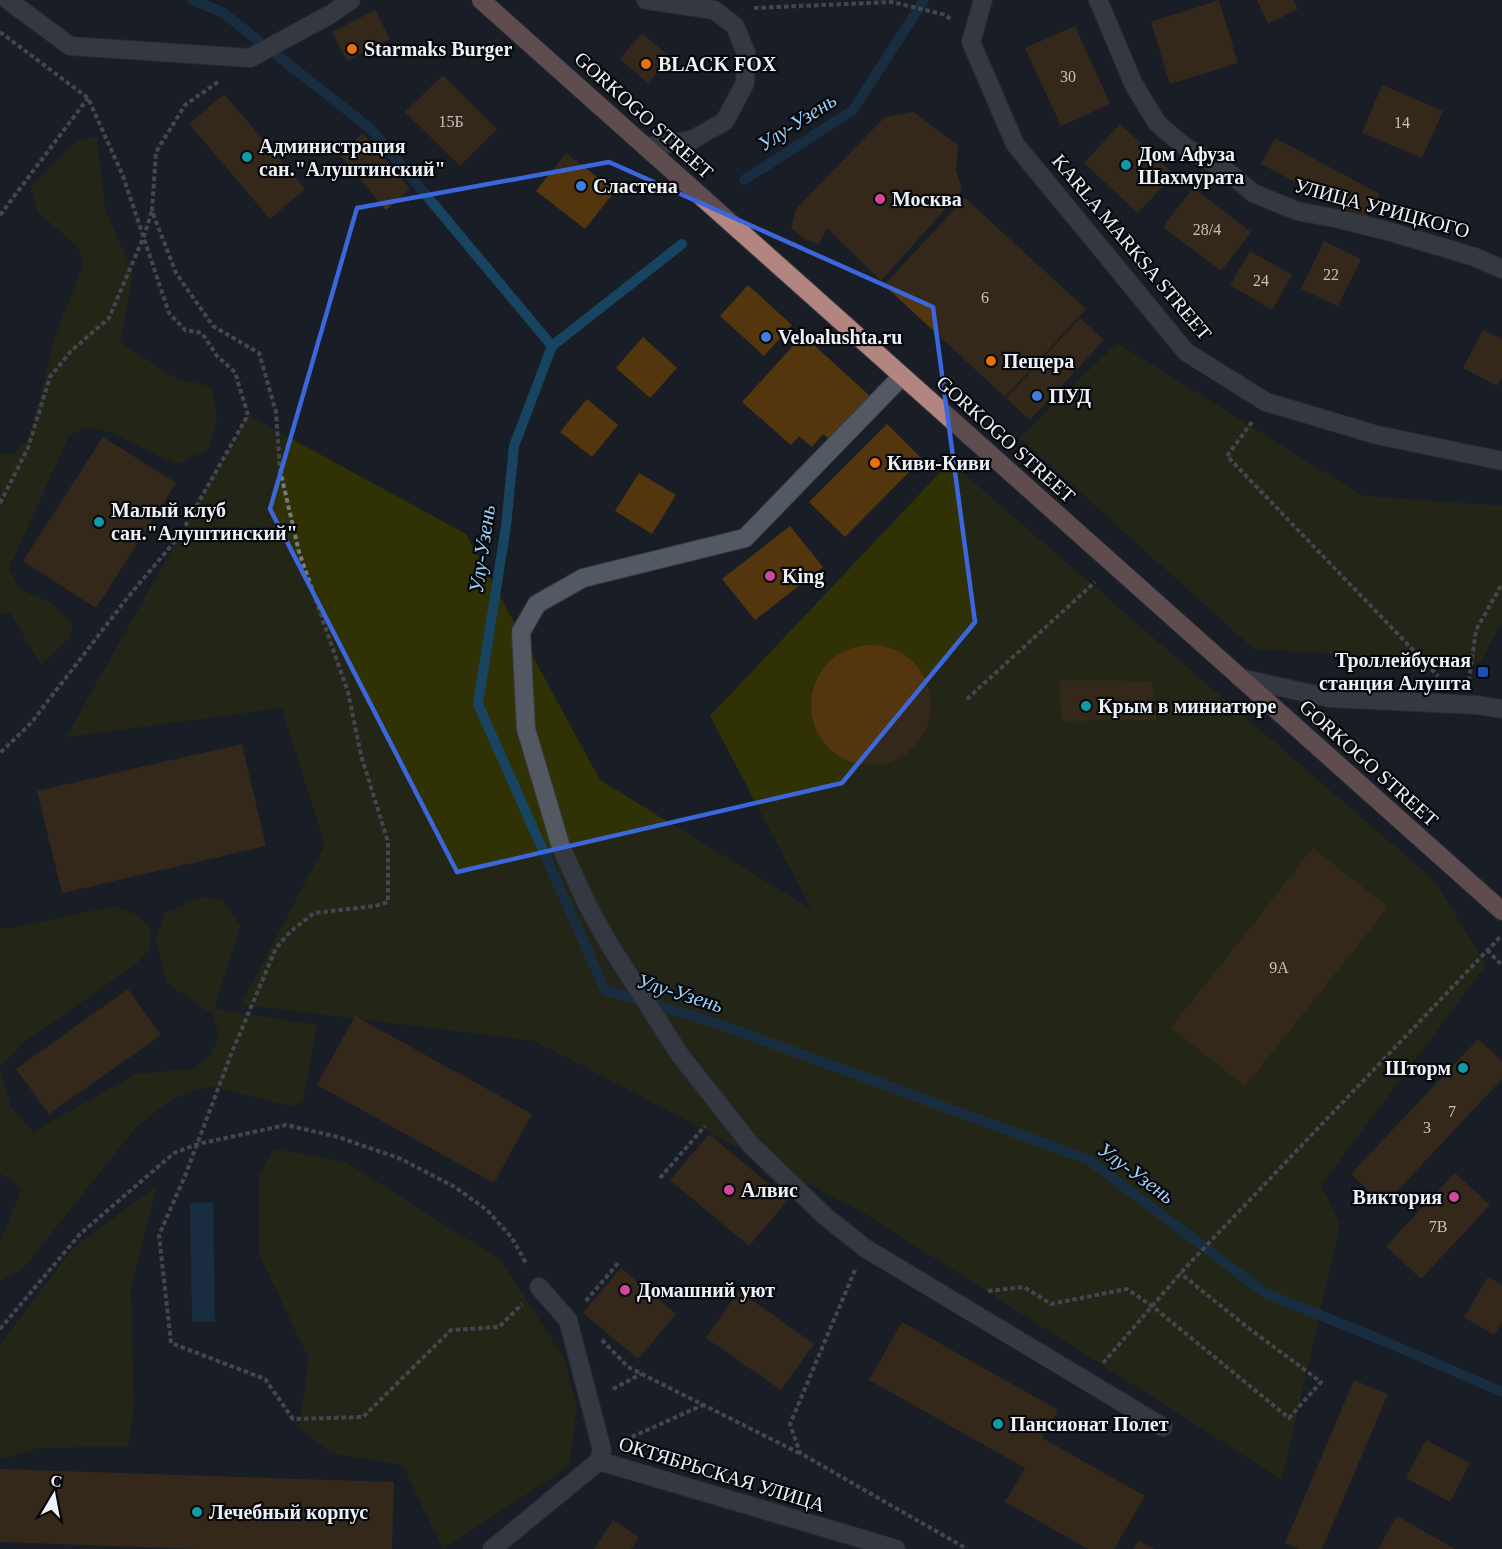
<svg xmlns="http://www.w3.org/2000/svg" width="1502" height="1549" font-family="'Times New Roman',serif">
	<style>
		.green { fill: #303104 }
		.water { fill: #174460 }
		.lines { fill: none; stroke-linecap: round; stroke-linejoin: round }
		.stream { stroke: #174460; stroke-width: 10 }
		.building { fill: #53360d }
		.minor-casing { stroke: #373b42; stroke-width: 20 }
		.major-casing { stroke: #373b42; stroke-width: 20 }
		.path { stroke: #757980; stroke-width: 4; stroke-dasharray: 4.5 3; stroke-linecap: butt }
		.minor { stroke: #525962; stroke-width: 18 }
		.major { stroke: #b38581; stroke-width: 18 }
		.marked { fill: none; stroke: #3c66dc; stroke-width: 4.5; stroke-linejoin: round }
		.food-dot { fill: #e8710a; stroke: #06080b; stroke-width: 2 }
		.culture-dot { fill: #0f9aa8; stroke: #06080b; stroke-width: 2 }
		.shop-dot { fill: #3f7fe0; stroke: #06080b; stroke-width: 2 }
		.hotel-dot { fill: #d1479c; stroke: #06080b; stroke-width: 2 }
		.transit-dot { fill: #1a4fb4; stroke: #06080b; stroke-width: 2 }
		.labels { text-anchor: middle; stroke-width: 4.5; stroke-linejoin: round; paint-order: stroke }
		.number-label { font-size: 16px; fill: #c6c2bc }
		.poi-label { font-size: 20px; font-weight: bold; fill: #edf1f6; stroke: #06080b; text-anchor: start }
		.street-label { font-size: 20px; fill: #edf1f6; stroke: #06080b }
		.water-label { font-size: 21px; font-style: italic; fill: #9bd1f8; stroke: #06080b }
	</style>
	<rect width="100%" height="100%" fill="#191e26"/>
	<g class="green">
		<polygon points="97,137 105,209 133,273 120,342 175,378 212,387 217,418 208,450 176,464 111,432 85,427 69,436 9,568 19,589 53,604 72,624 70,637 41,665 10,612 0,615 0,453 14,454 30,437 55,336 84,264 78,247 38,212 30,187 76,141"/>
		<polygon points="1117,343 1363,496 1502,506 1502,622 1480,663 1254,649 1020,438"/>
		<polygon points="248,415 466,534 600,780 812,910 710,716 950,462 1435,881 1486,965 1321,1185 1340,1224 1282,1480 864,1213 535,1041 241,1004 325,845 282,708 66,737"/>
		<polygon points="203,897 222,900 240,926 214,1009 317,1025 303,1101 293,1107 210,1086 174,1098 138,1125 23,1269 0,1281 0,1242 22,1188 0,1173 0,1069 11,1107 33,1132 136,1074 192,1069 211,1056 219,1035 212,1014 167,983 156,939 166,912"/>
		<polygon points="115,906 138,915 151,929 150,949 135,965 25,1041 0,1067 0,927 7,929"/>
		<polygon points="273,1149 346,1162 500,1260 564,1358 577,1408 569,1466 443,1549 402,1465 331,1453 299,1428 309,1359 259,1254 259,1176"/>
		<polygon points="157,1186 131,1286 134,1409 128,1446 38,1448 0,1460 0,1345 73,1248"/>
	</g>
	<polygon class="water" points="213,1202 215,1322 192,1322 190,1203"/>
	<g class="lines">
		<g class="stream">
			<polyline points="192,0 222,12 371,129 552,346"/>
			<polyline points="744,180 853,110 924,0"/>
			<polyline points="682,244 552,346 514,446 506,526 478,704 605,990 716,1023 1089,1160 1265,1293 1384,1341 1502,1392"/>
		</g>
	</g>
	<g class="building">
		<polygon points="1219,0 1238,63 1170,84 1151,22"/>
		<polygon points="1257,0 1293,0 1298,9 1268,24"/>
		<polygon points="375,10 390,39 347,61 332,32"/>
		<polygon points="1075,26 1110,104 1061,126 1025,48"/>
		<polygon points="642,33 670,57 648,83 620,59"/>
		<polygon points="443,75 497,129 460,166 405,112"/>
		<polygon points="1382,85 1443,111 1422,158 1362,133"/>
		<polygon points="224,94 305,189 270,219 189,124"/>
		<polygon points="913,112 958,145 956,170 962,190 881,281 827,228 819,244 805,240 791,228 796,209 885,117"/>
		<polygon points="1120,124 1174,174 1138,213 1084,163"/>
		<polygon points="363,133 410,189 386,210 339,154"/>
		<polygon points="1275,138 1380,194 1366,219 1261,164"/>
		<polygon points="566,153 615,191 585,229 536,191"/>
		<polygon points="1193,188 1251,232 1221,271 1163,227"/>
		<polygon points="965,198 1086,309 1005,397 884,285"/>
		<polygon points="1324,241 1361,259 1338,306 1301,289"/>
		<polygon points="1250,251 1292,275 1272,310 1230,285"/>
		<polygon points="748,285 792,325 764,356 720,316"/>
		<polygon points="1080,318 1104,340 1030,420 1006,398"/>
		<polygon points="1483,330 1502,339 1502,377 1497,386 1463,368"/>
		<polygon points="803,335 871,397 831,441 823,434 812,447 799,436 791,445 742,402"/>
		<polygon points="643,337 677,368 650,398 616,368"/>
		<polygon points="587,399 618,425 592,457 560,432"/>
		<polygon points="887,424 922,459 845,537 809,502"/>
		<polygon points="103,437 176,483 96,608 23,561"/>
		<polygon points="639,473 676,495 652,534 615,511"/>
		<polygon points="790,526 823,567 755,620 722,579"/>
		<circle cx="871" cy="705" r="60"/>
		<polygon points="1060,680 1152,681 1156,720 1061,721"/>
		<polygon points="242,744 266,846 62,893 37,791"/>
		<polygon points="1313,848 1388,907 1245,1086 1171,1028"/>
		<polygon points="128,989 161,1035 49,1114 16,1069"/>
		<polygon points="355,1016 532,1114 494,1183 317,1085"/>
		<polygon points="1478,1039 1502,1061 1502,1079 1384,1205 1351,1174"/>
		<polygon points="709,1134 788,1200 749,1246 670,1180"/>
		<polygon points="1455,1173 1490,1205 1421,1279 1386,1246"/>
		<polygon points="621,1268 676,1314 638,1359 583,1313"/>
		<polygon points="1488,1277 1502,1285 1502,1322 1494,1335 1464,1317"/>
		<polygon points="739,1291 814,1344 781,1390 706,1338"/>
		<polygon points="902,1322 1058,1410 1042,1438 1145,1496 1114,1549 1088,1549 1005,1502 1025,1468 869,1380"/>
		<polygon points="1354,1380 1388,1394 1322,1549 1300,1549 1285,1543"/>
		<polygon points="1426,1440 1470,1463 1450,1502 1406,1478"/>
		<polygon points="0,1469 394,1482 392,1549 195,1549 0,1542"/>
		<polygon points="1397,1516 1455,1549 1378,1549"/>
		<polygon points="613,1520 639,1537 631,1549 594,1549"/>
		<polygon points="1139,1540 1154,1549 1133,1549"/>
	</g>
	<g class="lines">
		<defs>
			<g id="minor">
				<polyline points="8,0 70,46 250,58 331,14 351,0"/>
				<polyline points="983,0 971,42 1015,144 1186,352 1266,402 1377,435 1502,461"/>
				<polyline points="1098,0 1134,85 1157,123 1185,147 1227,171 1253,193 1297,211 1339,219 1391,232 1475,257 1502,269"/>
				<polyline points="646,147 692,140 725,121 745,83 746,53 735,26 714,10 646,0"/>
				<polyline points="902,376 745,538 583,578 537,604 521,632 526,729 561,847 587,904 609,944 680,1055 751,1145 826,1217 865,1248 1163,1427"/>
				<polyline points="1240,678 1330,698 1477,705 1502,709"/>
				<polyline points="539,1287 568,1320 602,1450 599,1461"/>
				<polyline points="492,1549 599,1461 896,1549"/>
			</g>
			<polyline id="major" points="481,0 1502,911"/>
		</defs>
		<use href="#minor" class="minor-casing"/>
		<use href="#major" class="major-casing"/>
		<g class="path">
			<polyline points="754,8 892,2 946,15 950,19"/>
			<polyline points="0,32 88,98 123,176 169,313 185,330 202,333 217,356 235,372 248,415 180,535 128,597 31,723 0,753"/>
			<polyline points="218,82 185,105 156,152 152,211 176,273 213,326 259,353 276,412 280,470 299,552 348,692 361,755 388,842 388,902 375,906 314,913 291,931 276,948 232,1052 185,1176 159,1235 171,1343 265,1379 293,1419 363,1417 451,1330 499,1327 522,1304"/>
			<polyline points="0,215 88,98"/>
			<polyline points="1252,422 1227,456 1438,676"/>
			<polyline points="0,503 28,448 50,377 71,351 109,318 144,236 152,211"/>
			<polyline points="1469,681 1476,630 1502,584"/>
			<polyline points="967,699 1095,582"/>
			<polyline points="1487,950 1502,965"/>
			<polyline points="660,1178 705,1126"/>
			<polyline points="855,1270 790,1424 800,1453 967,1549"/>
			<polyline points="988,1291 1024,1287 1051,1304 1127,1289 1152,1306 1289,1418 1321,1382 1247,1327 1180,1273"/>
			<polyline points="586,1301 619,1262"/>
			<polyline points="0,1329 80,1234 174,1153 198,1144 286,1125 338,1137 401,1159 455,1187 487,1210 512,1238 527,1265"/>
			<polyline points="602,1340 628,1367 799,1453"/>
			<polyline points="1103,1363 1186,1267 1501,936"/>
			<polyline points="613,1389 641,1374"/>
			<polyline points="625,1440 703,1405"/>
		</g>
		<use href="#minor" class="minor"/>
		<use href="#major" class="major"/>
	</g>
	<path d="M0 0H1502V1549H0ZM609,162l324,145 42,315 -133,161 -385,89 -187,-363 87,-301z" fill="#191e26" fill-opacity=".55" fill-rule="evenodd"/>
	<path class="marked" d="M609,162l324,145 42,315 -133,161 -385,89 -187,-363 87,-301z"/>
	<g class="food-dot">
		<circle cx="352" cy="49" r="6"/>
		<circle cx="646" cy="64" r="6"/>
		<circle cx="991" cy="361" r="6"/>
		<circle cx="875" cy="463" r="6"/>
	</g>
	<g class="culture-dot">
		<circle cx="247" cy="157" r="6"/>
		<circle cx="1126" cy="165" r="6"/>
		<circle cx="99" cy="522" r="6"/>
		<circle cx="1086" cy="706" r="6"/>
		<circle cx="1463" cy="1068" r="6"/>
		<circle cx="998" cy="1424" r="6"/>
		<circle cx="197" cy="1512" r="6"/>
	</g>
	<g class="shop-dot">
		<circle cx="581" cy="186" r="6"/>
		<circle cx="766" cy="337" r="6"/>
		<circle cx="1037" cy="396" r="6"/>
	</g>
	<g class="hotel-dot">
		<circle cx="880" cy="199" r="6"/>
		<circle cx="770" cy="576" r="6"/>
		<circle cx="729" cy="1190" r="6"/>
		<circle cx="1454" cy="1197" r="6"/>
		<circle cx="625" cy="1290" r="6"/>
	</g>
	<rect class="transit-dot" x="1477" y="666" width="12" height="12" rx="3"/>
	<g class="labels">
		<g class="number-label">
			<text x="1068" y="82">30</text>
			<text x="451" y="127">15Б</text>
			<text x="1402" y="128">14</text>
			<text x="1207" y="235">28/4</text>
			<text x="1331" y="280">22</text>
			<text x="1261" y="286">24</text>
			<text x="985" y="303">6</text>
			<text x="1279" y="973">9А</text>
			<text x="1452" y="1117">7</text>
			<text x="1427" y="1133">3</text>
			<text x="1438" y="1232">7В</text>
		</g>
		<g class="poi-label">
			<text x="364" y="56">Starmaks Burger</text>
			<text x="658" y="71">BLACK FOX</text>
			<text x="259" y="153">Администрация<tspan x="259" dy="23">сан."Алуштинский"</tspan></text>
			<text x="1138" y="161">Дом Афуза<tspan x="1138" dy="23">Шахмурата</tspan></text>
			<text x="593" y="193">Сластена</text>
			<text x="892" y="206">Москва</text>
			<text x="778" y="344">Veloalushta.ru</text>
			<text x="1003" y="368">Пещера</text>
			<text x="1049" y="403">ПУД</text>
			<text x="887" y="470">Киви-Киви</text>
			<text x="111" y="517">Малый клуб<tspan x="111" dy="23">сан."Алуштинский"</tspan></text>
			<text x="782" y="583">King</text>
			<text x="1471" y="667" text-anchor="end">Троллейбусная<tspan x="1471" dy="23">станция Алушта</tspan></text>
			<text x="1098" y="713">Крым в миниатюре</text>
			<text x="1451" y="1075" text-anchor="end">Шторм</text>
			<text x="741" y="1197">Алвис</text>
			<text x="1442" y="1204" text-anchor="end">Виктория</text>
			<text x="637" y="1297">Домашний уют</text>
			<text x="1010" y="1431">Пансионат Полет</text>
			<text x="209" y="1519">Лечебный корпус</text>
		</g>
		<g class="street-label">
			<text transform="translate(644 115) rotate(42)" y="7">GORKOGO STREET</text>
			<text transform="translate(1382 208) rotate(15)" y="7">УЛИЦА УРИЦКОГО</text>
			<text transform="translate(1132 247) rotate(50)" y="7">KARLA MARKSA STREET</text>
			<text transform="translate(1006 439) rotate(42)" y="7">GORKOGO STREET</text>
			<text transform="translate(1369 763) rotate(42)" y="7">GORKOGO STREET</text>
			<text transform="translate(722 1474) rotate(17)" y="7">ОКТЯБРЬСКАЯ УЛИЦА</text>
		</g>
		<g class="water-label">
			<text transform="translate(797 122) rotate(-33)" y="7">Улу-Узень</text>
			<text transform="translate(482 549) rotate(-82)" y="7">Улу-Узень</text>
			<text transform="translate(680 993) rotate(17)" y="7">Улу-Узень</text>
			<text transform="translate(1136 1173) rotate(36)" y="7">Улу-Узень</text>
		</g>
	</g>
	<g transform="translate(54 1495) rotate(10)" stroke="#06080b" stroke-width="4.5" paint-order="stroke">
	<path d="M0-4.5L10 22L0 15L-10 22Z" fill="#edf1f6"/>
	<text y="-9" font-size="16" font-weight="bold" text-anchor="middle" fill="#edf1f6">С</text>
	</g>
</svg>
